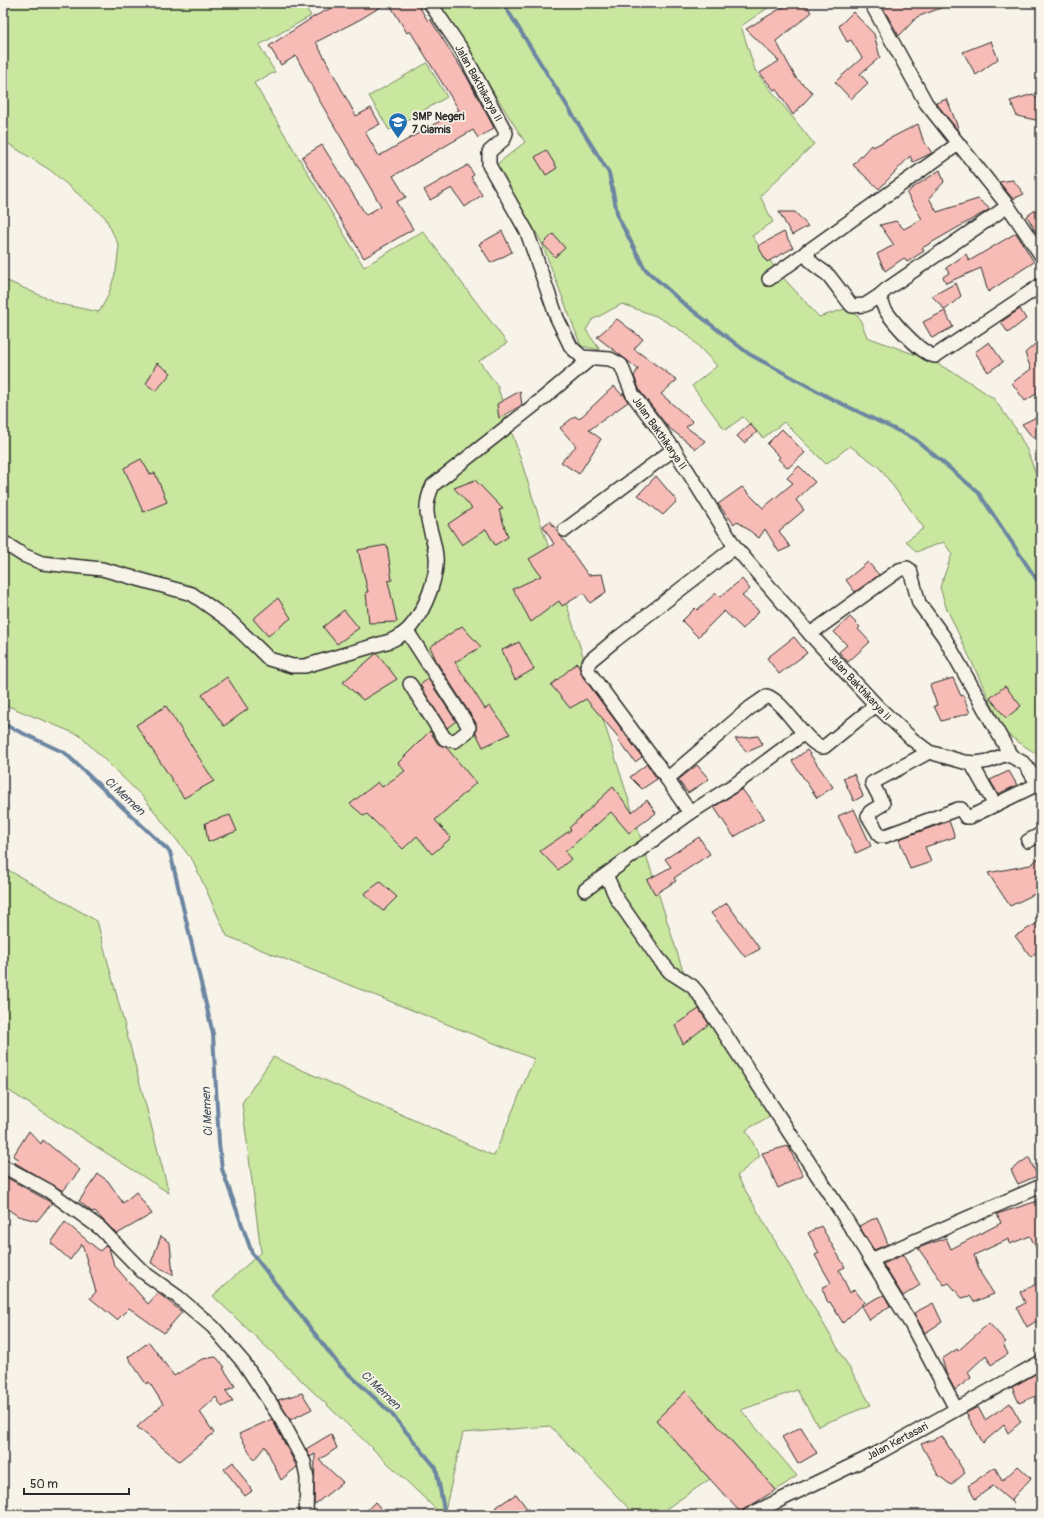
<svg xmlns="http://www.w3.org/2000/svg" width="1044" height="1518" font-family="Pangolin,sans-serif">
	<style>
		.green { fill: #c9e79f; stroke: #7a8965 }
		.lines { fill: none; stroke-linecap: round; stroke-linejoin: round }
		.stream { stroke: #6c86a2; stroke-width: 4 }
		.building { fill: #f8bcb7; stroke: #2b2b2b }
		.street-casing { stroke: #2b2b2b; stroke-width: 16 }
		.street { stroke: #f7f3e8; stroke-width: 13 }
		.labels { text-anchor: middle; stroke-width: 3.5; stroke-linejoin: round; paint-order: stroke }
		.street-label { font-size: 11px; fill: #2b2b2b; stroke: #f7f3e8 }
		.poi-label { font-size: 11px; font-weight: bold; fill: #2b2b2b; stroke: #f7f3e8; text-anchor: start }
		.water-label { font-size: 12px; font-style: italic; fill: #46515c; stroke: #f7f3e8 }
	</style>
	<rect width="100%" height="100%" fill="#f7f3e8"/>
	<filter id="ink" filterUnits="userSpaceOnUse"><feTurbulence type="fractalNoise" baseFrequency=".025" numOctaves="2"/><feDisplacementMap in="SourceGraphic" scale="8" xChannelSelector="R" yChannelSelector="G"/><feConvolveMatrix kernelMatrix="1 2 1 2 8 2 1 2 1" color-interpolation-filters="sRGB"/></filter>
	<g filter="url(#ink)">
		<g class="green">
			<polygon points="3,3 310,3 305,6 311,16 259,45 275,72 254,83 364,267 423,231 507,343 479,361 497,385 682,968 775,1113 746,1130 760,1156 737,1176 871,1405 818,1426 797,1390 741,1410 797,1476 776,1490 686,1391 656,1420 710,1479 657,1515 635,1515 550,1426 463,1433 444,1515 442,1515 213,1296 261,1252 242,1103 273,1057 494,1156 534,1059 227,936 193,861 144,798 79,735 3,704 3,279 60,304 99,312 108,296 116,271 119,246 105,217 50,170 7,143 3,136"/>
			<polygon points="437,3 775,3 741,26 755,70 814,144 760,196 773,222 752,236 779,273 819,317 845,309 859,317 867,337 930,360 962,377 993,398 1016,429 1027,450 1038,480 1041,508 1041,757 1005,733 946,607 940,587 952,554 944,542 916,552 906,541 924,528 879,467 850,446 826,464 784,422 763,438 743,417 725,430 692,386 717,366 687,334 656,316 622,304 592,320 586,330 600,350 581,346 541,241 496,165 525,142"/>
			<polygon points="427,63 447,97 389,130 369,96"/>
			<polygon points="3,867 97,921 169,1193 3,1087"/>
		</g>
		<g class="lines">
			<g class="stream">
				<polyline points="503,3 609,173 618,217 645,269 683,303 749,354 830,398 915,439 978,492 1041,586"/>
				<polyline points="3,724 65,753 170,852 213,1034 219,1143 222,1169 252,1253 339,1365 390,1412 436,1468 445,1515"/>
			</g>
		</g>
		<g class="building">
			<polygon points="341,3 387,3 359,20 316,42 356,116 371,108 380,124 365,132 379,156 459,110 410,31 407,33 389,3 417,3 428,21 430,19 467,77 494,128 478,138 473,130 393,176 406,197 396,202 413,229 364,258 302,157 322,145 366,215 381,206 318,98 296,56 281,65 269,46 315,16"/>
			<polygon points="790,3 806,3 811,13 776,41 796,78 813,93 793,115 776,89 774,90 760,73 779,61 746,29"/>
			<polygon points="880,3 951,3 951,4 917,17 899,36"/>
			<polygon points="853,12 874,34 880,57 860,74 868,83 851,99 835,82 862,58 851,40 847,42 839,26"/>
			<polygon points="991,41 998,59 976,75 963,52"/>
			<polygon points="1033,94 1041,103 1041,116 1036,120 1017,116 1010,101"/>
			<polygon points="947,99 960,133 936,103"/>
			<polygon points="918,124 923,140 932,153 913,162 910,156 879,189 853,165 871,145 873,147"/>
			<polygon points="546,150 557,168 546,175 535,157"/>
			<polygon points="468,165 474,175 471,177 482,195 465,207 452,188 430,200 424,190"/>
			<polygon points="940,170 944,182 929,198 937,212 978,199 990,209 922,248 924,251 907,262 904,258 885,271 877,254 894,245 880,225 896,221 904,229 922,219 907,194 911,189"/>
			<polygon points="1013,180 1024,194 1013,199 999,182"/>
			<polygon points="1041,206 1041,241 1027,216"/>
			<polygon points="779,212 795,212 808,226 792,235"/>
			<polygon points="502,231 512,252 491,263 479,244"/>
			<polygon points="784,232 793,248 767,262 758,246"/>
			<polygon points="1016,233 1034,262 988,292 981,268 946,283 943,277 949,273 946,268 966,254 969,261"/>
			<polygon points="553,234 565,248 555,257 543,244"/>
			<polygon points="956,283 961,296 945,310 932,296"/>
			<polygon points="1020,309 1026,319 1008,333 1001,322"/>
			<polygon points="945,311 953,327 932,338 923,322"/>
			<polygon points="617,319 643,339 634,349 677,380 661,394 693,422 686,427 705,441 696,449 668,427 640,391 634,376 638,369 597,337"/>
			<polygon points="989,342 1003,362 988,372 975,352"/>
			<polygon points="1035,344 1041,351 1041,393 1039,392 1025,401 1012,383 1031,369 1025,353"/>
			<polygon points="157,363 171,373 156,391 146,384"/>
			<polygon points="614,386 622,395 623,393 628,402 589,430 601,439 579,474 561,462 576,446 560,428 575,416 579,419"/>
			<polygon points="520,391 522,405 499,418 497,404"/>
			<polygon points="1041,415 1041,434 1033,438 1022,424"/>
			<polygon points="750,424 757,432 744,443 737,436"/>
			<polygon points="782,429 805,453 788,468 778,459 780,457 767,444"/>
			<polygon points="141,459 150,474 155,473 167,502 143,512 124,468"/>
			<polygon points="799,466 815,482 796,500 804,510 779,531 790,547 779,552 765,529 759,538 737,521 734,524 718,504 742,487 763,508 793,483 787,478"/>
			<polygon points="656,476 677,501 663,515 638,495"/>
			<polygon points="475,480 503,509 499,510 508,537 495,545 486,529 462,545 448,524 472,508 454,488"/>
			<polygon points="550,521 588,575 602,574 606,592 590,603 584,593 562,606 559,601 531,622 513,589 541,576 529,559 554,544 543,526"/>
			<polygon points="387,545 392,580 388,581 397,622 369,623 366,592 368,592 358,550"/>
			<polygon points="868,562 879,575 855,592 846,580"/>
			<polygon points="742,579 750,589 742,596 759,611 743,629 724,611 698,637 682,621 695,608 697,610 716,593 720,597"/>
			<polygon points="278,598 291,618 268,636 253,619"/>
			<polygon points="344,610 359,628 337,644 323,627"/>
			<polygon points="850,617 860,627 858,629 870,642 848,662 839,652 847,645 834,632"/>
			<polygon points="462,626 481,647 455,662 485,709 490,706 510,734 483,747 476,733 476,723 438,664 430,647"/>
			<polygon points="794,637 807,653 779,674 767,658"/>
			<polygon points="519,642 534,669 515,680 502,650"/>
			<polygon points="377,653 397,679 363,700 343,682"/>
			<polygon points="577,663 583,677 642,757 635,762 618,740 620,739 586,699 570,708 551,685"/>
			<polygon points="227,677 248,709 224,726 202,695"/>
			<polygon points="953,678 961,696 963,695 970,713 941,721 934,706 937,705 930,685"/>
			<polygon points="428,679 456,721 447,728 420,685"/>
			<polygon points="1005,686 1021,706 1006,718 990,698"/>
			<polygon points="166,706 214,781 184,798 136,725"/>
			<polygon points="430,731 438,744 446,747 476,783 435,820 451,838 432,854 417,836 403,849 367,814 364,816 350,804 378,782 382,787 405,771 398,763"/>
			<polygon points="758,736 763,745 747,752 735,739"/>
			<polygon points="807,750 833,787 817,798 792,761"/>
			<polygon points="647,764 657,779 642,789 630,777"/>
			<polygon points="697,765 709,779 688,793 678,780"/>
			<polygon points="1009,771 1017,785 998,794 990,780"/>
			<polygon points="854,774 863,796 854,801 843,778"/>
			<polygon points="613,787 632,812 647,800 656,813 629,833 611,812 565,852 571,859 558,870 540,851 571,830 569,828"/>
			<polygon points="742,789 764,819 734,837 714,807"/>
			<polygon points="854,809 871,846 856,853 838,816"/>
			<polygon points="230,815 237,831 208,842 205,823"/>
			<polygon points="949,821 955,837 925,847 931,862 910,869 899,839"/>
			<polygon points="699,837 710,854 674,878 676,881 655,894 647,880 671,867 665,859"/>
			<polygon points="1041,857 1041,891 1010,906 988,873 1030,865"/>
			<polygon points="380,882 397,897 383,911 364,894"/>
			<polygon points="727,903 760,949 745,957 711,913"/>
			<polygon points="1041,921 1041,948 1031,957 1015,936"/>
			<polygon points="699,1009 709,1024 683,1044 675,1025"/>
			<polygon points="29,1131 41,1144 43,1140 80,1170 63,1191 15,1163 19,1159 13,1156"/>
			<polygon points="788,1146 803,1176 778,1188 762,1153"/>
			<polygon points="1029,1157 1037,1176 1018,1184 1011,1170"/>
			<polygon points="98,1174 108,1181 123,1203 136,1192 152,1214 117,1234 94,1211 92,1212 79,1201"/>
			<polygon points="4,1176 52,1203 37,1221 18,1216 3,1206"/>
			<polygon points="1041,1200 1041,1257 1030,1236 1010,1244 1009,1239 974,1255 981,1274 994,1294 974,1302 970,1296 962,1298 949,1283 944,1285 918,1248 946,1238 951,1249 1001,1223 997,1214"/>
			<polygon points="877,1217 888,1244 874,1250 859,1226"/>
			<polygon points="65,1222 100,1251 106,1245 109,1248 114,1265 148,1304 158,1293 182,1312 164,1333 129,1308 117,1320 90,1298 96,1292 82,1244 70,1260 51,1243"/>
			<polygon points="821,1226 845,1267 839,1270 850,1293 854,1289 864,1302 843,1323 830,1302 828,1303 822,1288 831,1283 815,1255 819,1253 808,1233"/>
			<polygon points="161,1236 170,1243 173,1275 151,1263"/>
			<polygon points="903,1255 920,1285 903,1296 883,1264"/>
			<polygon points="1041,1282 1041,1318 1027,1327 1017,1308 1025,1303 1020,1292"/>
			<polygon points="884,1295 890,1306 869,1320 861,1306"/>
			<polygon points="933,1303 942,1322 925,1333 914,1313"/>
			<polygon points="989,1323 1006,1342 1003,1344 1008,1354 991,1365 986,1355 968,1372 971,1378 955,1390 946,1373 942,1359 957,1349 958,1351"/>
			<polygon points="149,1342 174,1376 202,1359 216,1357 225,1367 223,1368 235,1386 226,1391 233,1401 222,1407 216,1397 200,1412 214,1433 179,1461 137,1427 163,1404 149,1382 146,1384 128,1357"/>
			<polygon points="1041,1371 1041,1394 1019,1403 1012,1387"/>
			<polygon points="686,1391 776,1490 740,1512 656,1420"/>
			<polygon points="302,1393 312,1409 290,1420 278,1400"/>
			<polygon points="1010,1403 1021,1422 1008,1433 1004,1425 983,1443 966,1413 978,1407 985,1420"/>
			<polygon points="272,1419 297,1467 281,1480 265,1446 254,1460 239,1434"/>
			<polygon points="801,1427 817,1453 798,1464 782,1437"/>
			<polygon points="331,1434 337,1448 319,1460 343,1482 314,1505 315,1454 310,1457 306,1449"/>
			<polygon points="942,1436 965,1473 951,1485 938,1475 921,1444"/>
			<polygon points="233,1462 252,1491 245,1496 224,1469"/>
			<polygon points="1018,1466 1031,1478 1011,1500 1013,1503 993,1486 975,1499 968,1486 995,1467 1002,1481"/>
			<polygon points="516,1494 529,1511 522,1515 501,1515 495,1508"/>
			<polygon points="375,1502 386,1515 362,1515"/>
		</g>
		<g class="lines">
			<defs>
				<g id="street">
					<polyline points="430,3 462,50 506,133 504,139 489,152 489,165 527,232 557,318 571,347 582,357 610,359 621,365 633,395 674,449 735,547 810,634 876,705 913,740 929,752 964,762 976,763 989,761 1004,755 1011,756 1025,764 1041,789"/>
					<polyline points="871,3 926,103 1008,206 1041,255"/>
					<path d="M1008,206l-121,83 -8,7c3,5 4,11 7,15 8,12 35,43 49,45l106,-71"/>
					<path d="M807,251c1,14 14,17 22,25 8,10 15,20 23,30l13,-1 14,-9"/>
					<polyline points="769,279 958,144"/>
					<polyline points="565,530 674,449"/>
					<path d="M3,542l20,13 19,8 60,6 90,25 38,27 39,38 23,7h13l85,-25c9,-4 17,-9 22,-16 13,-16 26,-48 24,-69 -3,-28 -17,-42 -3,-71l108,-85 49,-41"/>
					<polyline points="407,631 469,727 468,731 455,741 445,739 410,684"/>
					<polyline points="810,634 899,570 907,568 910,570 919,603 944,637 1011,756"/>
					<polyline points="929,752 872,783 883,804 870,812 868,816 880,836 885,836 958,809 961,809 966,817 970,817 1038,784"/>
					<polyline points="971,763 995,805"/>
					<path d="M667,779l84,-72 16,-11c19,7 34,42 54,51h3l52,-42"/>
					<polyline points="690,813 657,764 589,672 587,666 591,660 614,641 735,547"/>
					<polyline points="1028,841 1041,834"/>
					<polyline points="606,875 617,899 658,958 670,972 692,986 698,993 840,1210 911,1324 956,1409"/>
					<polyline points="585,890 690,813 737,783 804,733"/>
					<polyline points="3,1166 49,1191 100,1228 143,1272 178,1297 213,1327 244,1363 281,1419 304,1462 307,1478 306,1515"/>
					<polyline points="871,1260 1041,1186"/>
					<polyline points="749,1515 880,1452 1041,1362"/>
				</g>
			</defs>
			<use href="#street" class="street-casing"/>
			<use href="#street" class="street"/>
		</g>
	</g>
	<defs>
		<symbol id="school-pin" viewBox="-11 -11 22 30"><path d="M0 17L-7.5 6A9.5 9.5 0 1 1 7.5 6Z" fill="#1f6fb2" stroke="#f7f3e8"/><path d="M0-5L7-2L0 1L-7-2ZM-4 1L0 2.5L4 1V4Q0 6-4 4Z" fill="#fff"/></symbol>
	</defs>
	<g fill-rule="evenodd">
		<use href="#school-pin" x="387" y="111" width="22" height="30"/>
	</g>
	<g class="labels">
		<g class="street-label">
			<text transform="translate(479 83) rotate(61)" y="4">Jalan Bakthikarya II</text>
			<text transform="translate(660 433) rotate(55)" y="4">Jalan Bakthikarya II</text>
			<text transform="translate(860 687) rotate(47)" y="4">Jalan Bakthikarya II</text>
			<text transform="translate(897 1441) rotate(-28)" y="4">Jalan Kertasari</text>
		</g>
		<g class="poi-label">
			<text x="412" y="120">SMP Negeri<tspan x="412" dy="13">7 Ciamis</tspan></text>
		</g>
		<g class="water-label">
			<text transform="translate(125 796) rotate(43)" y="4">Ci Memen</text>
			<text transform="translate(207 1112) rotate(-93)" y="4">Ci Memen</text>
			<text transform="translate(381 1390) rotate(44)" y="4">Ci Memen</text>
		</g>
	</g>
	<rect width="1044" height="1518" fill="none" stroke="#f7f3e8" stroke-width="16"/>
	<rect x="8" y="8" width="1028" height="1502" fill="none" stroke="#2b2b2b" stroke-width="1.5" filter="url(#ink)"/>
	<path d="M24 1488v6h105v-6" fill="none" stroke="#2b2b2b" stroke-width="2"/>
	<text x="30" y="1488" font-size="12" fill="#2b2b2b" stroke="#f7f3e8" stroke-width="3" paint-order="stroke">50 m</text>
</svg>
